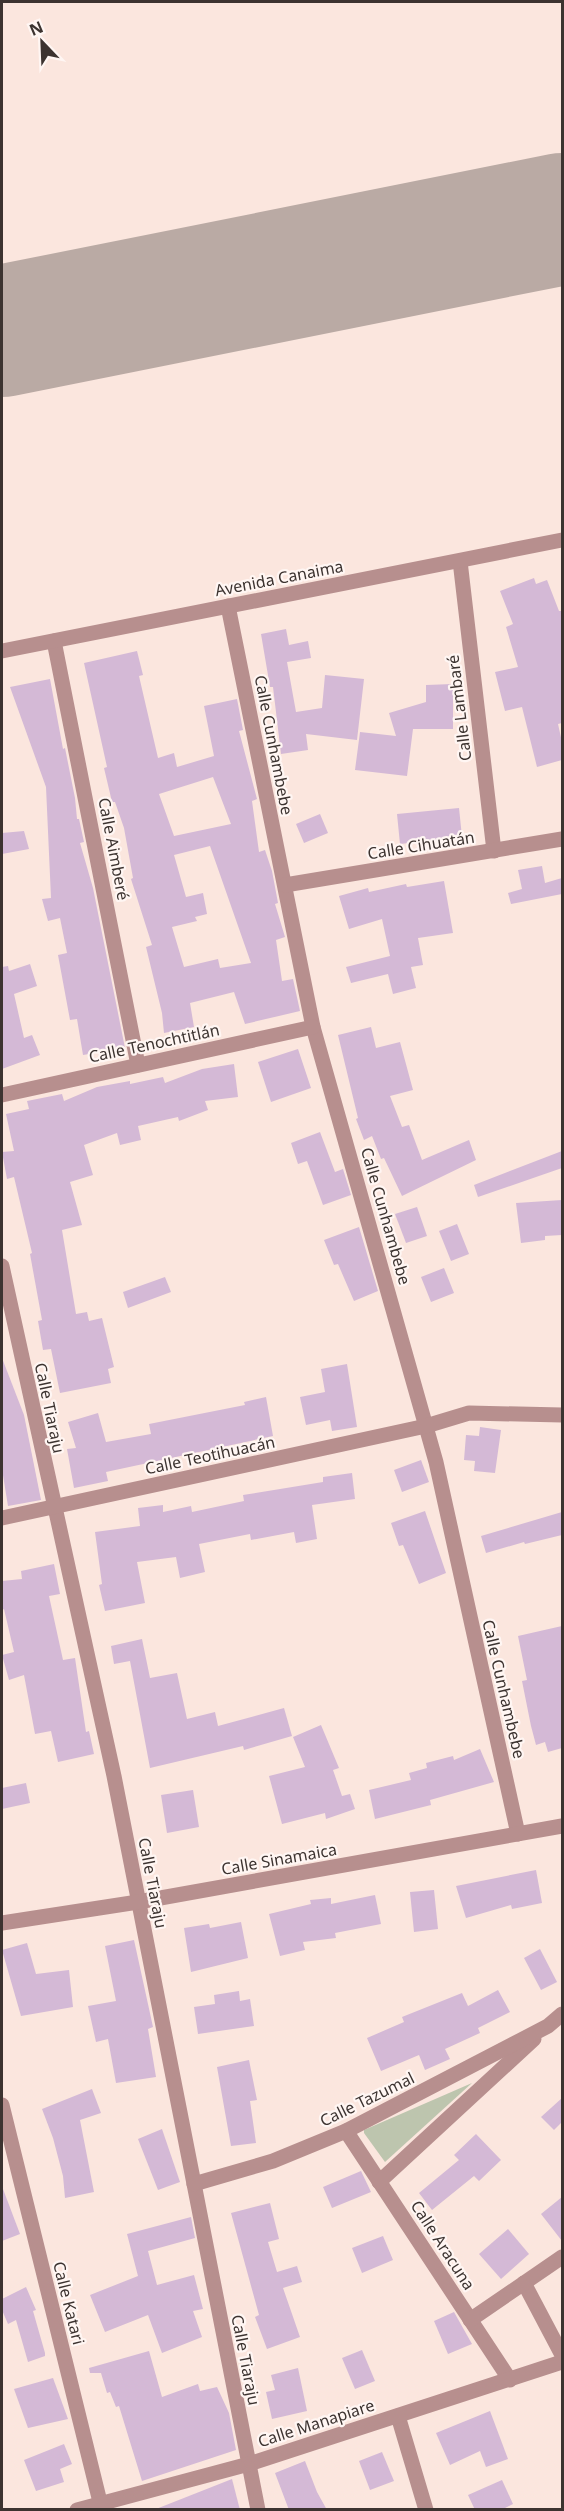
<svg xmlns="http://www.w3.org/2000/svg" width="564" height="2511" font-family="'Noto Sans',sans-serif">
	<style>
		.green { fill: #bdc5ae }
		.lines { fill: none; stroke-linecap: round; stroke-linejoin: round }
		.runway { stroke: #baaaa4; stroke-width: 132 }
		.building { fill: #d4b9d6; fill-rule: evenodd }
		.minor { stroke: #b78f8e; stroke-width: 15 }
		.labels { text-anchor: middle; stroke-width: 4.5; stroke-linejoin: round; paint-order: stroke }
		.street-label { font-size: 16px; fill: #3c3330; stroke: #fff6f3 }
	</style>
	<rect width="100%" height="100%" fill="#fbe6de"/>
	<polygon class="green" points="472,2083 385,2162 364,2133 364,2130"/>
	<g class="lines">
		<polyline class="runway" points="2,331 562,219"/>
	</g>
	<g class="building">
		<polygon points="534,578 536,584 547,580 559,611 562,611 562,723 558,724 562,742 562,760 537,767 522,707 505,711 495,672 518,667 506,627 513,624 500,591"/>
		<polygon points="286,629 289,645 308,641 311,658 287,662 296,712 322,708 325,675 364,679 357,740 306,734 308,750 281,754 273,687 270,687 261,634"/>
		<path d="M137,651l6,24 -4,1 19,82 16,-5 3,14 37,-11 -10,-50 33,-7 6,31 -4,1 18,68 -5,2 7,51 6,-2 7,21 6,32 -3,1 10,33 -9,3 6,41 11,-2 7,32 -55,13 -11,-32 -44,11 4,24 -30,6 -2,-20 -16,-66 6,-2 -21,-66 2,-1 -9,-50 -9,-26h-3l-8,-34 3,-1 -23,-104zM213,777l18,47 -57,12 -15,-42zM210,846l41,117 -31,5 -2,-9 -34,8 -12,-40 25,-6 -2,-4 12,-3 -4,-21 -17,4 -12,-42z"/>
		<polygon points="50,679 63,749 65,748 75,798 77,819 79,819 84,842 80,843 93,888 125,1048 83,1055 77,1019 70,1020 58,955 67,953 60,918 48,921 42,899 51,898 46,787 10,687"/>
		<polygon points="453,684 453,729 413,729 407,776 355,770 360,732 396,736 389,713 426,702 426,685"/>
		<polygon points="459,808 462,837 400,844 397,814"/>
		<polygon points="320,814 328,833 304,843 296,824"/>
		<polygon points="24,831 29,849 2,854 2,833"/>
		<polygon points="542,866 545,883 562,878 562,894 511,904 508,893 522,889 518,870"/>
		<polygon points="444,881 453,933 418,938 423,965 411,967 416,988 393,994 388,974 351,983 346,967 390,956 382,919 349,929 339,896 368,888 369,892 406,884 407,887"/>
		<polygon points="30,964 37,986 14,994 24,1038 32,1035 40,1055 2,1069 2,967 8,966 9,971"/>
		<polygon points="371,1027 376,1048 400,1042 413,1090 390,1096 402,1127 409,1125 422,1160 469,1140 476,1160 402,1196 384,1158 381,1159 372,1136 364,1140 356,1119 358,1118 338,1035"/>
		<polygon points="298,1049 311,1088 271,1102 258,1062"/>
		<polygon points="234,1064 238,1097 205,1101 208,1110 179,1121 178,1117 138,1126 141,1140 120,1145 117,1133 84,1145 93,1175 70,1182 82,1225 62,1230 76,1314 87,1312 89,1321 102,1318 114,1367 108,1369 111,1383 60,1393 51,1349 43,1350 38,1321 42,1320 30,1254 32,1253 14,1177 7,1179 2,1152 14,1151 6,1114 29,1109 27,1101 62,1094 64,1101 97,1087 130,1081 130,1084 163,1077 165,1083 202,1069"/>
		<polygon points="320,1132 335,1172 343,1169 351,1195 323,1205 307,1161 298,1164 291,1143"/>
		<polygon points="562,1151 562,1168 478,1197 474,1185"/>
		<polygon points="562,1200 562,1235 545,1236 545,1240 521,1243 516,1203"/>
		<polygon points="417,1207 427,1236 406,1243 395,1214"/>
		<polygon points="457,1224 469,1254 451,1261 439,1231"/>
		<polygon points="359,1227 378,1291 354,1301 338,1264 334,1265 324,1240"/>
		<polygon points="444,1268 454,1293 431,1302 421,1277"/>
		<polygon points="165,1277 171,1292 128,1308 123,1292"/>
		<polygon points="2,1358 24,1415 41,1500 8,1506 2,1469"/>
		<polygon points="347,1364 357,1427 332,1431 330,1420 306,1425 300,1397 325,1392 321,1369"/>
		<polygon points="266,1397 273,1436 106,1472 108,1481 74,1488 67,1449 76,1448 68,1422 98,1413 106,1442 151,1434 149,1424 245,1405 244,1402"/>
		<polygon points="480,1427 501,1430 495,1473 474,1471 475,1461 464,1460 466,1435 479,1436"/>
		<polygon points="421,1460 429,1482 402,1492 394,1470"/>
		<polygon points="352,1473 355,1499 312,1505 317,1539 296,1543 294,1532 251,1540 250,1534 199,1544 205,1572 180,1578 176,1557 137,1562 145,1603 105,1611 99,1585 102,1584 95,1532 140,1526 138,1508 163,1505 163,1512 191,1506 192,1512 244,1501 243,1495 323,1482 323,1477"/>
		<polygon points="425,1511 446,1573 419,1584 403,1545 399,1546 391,1523"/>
		<polygon points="562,1512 562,1535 525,1544 524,1542 486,1553 481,1536"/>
		<polygon points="54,1564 60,1594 49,1596 63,1660 75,1658 86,1732 89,1731 94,1754 58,1762 51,1731 35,1734 24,1675 9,1680 2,1655 14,1652 4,1609 2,1610 2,1581 22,1579 21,1571"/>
		<polygon points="562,1626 562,1748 548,1752 545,1742 536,1745 531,1726 522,1681 527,1680 518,1636"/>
		<polygon points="142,1639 150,1678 177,1673 187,1719 215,1712 218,1726 284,1708 292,1736 244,1750 243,1746 150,1768 130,1661 114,1664 111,1646"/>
		<polygon points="321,1725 339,1768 333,1770 342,1796 350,1794 355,1809 326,1819 325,1813 282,1824 269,1776 305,1767 293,1737"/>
		<polygon points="480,1749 494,1782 430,1800 431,1805 375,1819 369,1790 411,1780 409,1773 427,1768 426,1763 453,1756 454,1760"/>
		<polygon points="26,1783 30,1803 2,1809 2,1788"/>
		<polygon points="193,1790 199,1827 167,1833 161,1795"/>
		<polygon points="536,1870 542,1903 512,1909 511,1905 466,1918 456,1886"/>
		<polygon points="434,1890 438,1929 414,1932 410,1892"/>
		<polygon points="375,1895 381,1924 335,1933 336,1938 303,1942 305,1950 280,1956 269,1914 311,1904 310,1900 331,1898 331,1904"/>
		<polygon points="241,1922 248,1958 191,1972 184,1928 209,1924 210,1928"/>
		<polygon points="134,1940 153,2027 148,2029 156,2077 116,2083 108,2039 96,2042 88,2006 116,2001 105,1946"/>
		<polygon points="27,1943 36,1974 69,1970 73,2007 21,2016 2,1950"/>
		<polygon points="540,1949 557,1982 541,1990 524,1958"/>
		<polygon points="498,1990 510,2012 478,2028 480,2033 445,2049 450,2059 425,2070 419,2055 381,2071 367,2038 404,2022 402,2017 462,1993 468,2006"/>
		<polygon points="239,1991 240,2001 250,1999 254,2026 198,2034 194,2007 215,2004 214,1995"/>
		<polygon points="249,2060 257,2100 250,2101 256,2143 231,2146 217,2067"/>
		<polygon points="92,2089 101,2113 80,2120 94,2192 65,2198 63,2176 53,2138 42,2109"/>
		<polygon points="562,2098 562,2122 554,2130 541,2117"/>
		<polygon points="162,2129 180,2182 158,2190 138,2139"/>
		<polygon points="476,2134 501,2160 479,2181 474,2176 432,2210 419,2193 459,2160 454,2155"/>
		<polygon points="361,2171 371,2192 332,2208 323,2187"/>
		<polygon points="3,2189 20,2234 2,2241 2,2190"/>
		<polygon points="562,2197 562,2241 541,2214"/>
		<polygon points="270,2203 279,2239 268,2242 277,2272 297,2266 302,2282 283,2288 300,2337 267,2349 255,2317 259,2315 231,2213"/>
		<polygon points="191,2217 195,2238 148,2251 157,2285 194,2275 203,2309 193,2311 202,2337 162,2353 148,2315 105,2332 90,2295 138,2276 127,2234"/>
		<polygon points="508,2229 529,2254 501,2279 479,2254"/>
		<polygon points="383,2236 393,2260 362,2273 352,2248"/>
		<polygon points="26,2287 36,2310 33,2311 45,2353 45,2356 28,2362 16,2320 8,2324 2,2310 2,2299"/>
		<polygon points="454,2312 472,2344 448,2354 434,2321"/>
		<polygon points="362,2350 375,2381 355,2389 342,2358"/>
		<polygon points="149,2351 162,2397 198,2384 200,2391 217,2387 229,2413 236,2450 142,2481 119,2406 116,2407 110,2392 107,2393 101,2373 90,2373 89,2368"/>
		<polygon points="298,2368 307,2411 272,2419 266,2392 275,2390 271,2375"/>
		<polygon points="53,2378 68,2419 28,2428 14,2389"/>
		<polygon points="490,2411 508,2459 486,2467 480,2451 450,2465 436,2433"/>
		<polygon points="64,2444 72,2464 60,2469 64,2482 36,2491 24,2460"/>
		<polygon points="382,2452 394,2481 370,2490 359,2461"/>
		<polygon points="305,2461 317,2492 327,2510 289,2510 275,2473"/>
		<polygon points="232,2479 240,2510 156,2510 156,2509"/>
		<polygon points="502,2480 513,2504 501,2510 475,2510 468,2495"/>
	</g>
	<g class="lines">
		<g class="minor">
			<polyline points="460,561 494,851"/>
			<polyline points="228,606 313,1027 436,1462 518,1834"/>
			<polyline points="54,641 138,1065"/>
			<polyline points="2,651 562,540"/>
			<polyline points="285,885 562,839"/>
			<polyline points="2,1095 313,1027"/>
			<polyline points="2,1266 114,1776 258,2510"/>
			<polyline points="2,1518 426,1426 469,1413 562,1415"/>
			<polyline points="2,1923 138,1902 562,1826"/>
			<polyline points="2,2105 102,2510"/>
			<polyline points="346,2131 510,2380"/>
			<polyline points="379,2182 534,2039"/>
			<polyline points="194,2184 273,2161 346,2131 548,2026 562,2014"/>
			<polyline points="524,2283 562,2355"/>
			<polyline points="470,2320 562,2257"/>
			<polyline points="398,2416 426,2510"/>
			<polyline points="77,2510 249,2464 562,2362"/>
		</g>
	</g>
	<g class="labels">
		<g class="street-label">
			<text transform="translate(279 578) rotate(-11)" y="6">Avenida Canaima</text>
			<text transform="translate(459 708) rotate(-97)" y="6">Calle Lambaré</text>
			<text transform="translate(274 745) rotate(79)" y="6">Calle Cunhambebe</text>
			<text transform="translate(421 845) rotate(-9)" y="6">Calle Cihuatán</text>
			<text transform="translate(114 849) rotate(79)" y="6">Calle Aimberé</text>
			<text transform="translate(154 1043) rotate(-12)" y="6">Calle Tenochtitlán</text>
			<text transform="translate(386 1216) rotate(74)" y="6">Calle Cunhambebe</text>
			<text transform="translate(50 1408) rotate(78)" y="6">Calle Tiaraju</text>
			<text transform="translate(210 1455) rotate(-12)" y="6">Calle Teotihuacán</text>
			<text transform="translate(504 1689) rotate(77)" y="6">Calle Cunhambebe</text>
			<text transform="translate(279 1859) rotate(-10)" y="6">Calle Sinamaica</text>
			<text transform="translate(153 1883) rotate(79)" y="6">Calle Tiaraju</text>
			<text transform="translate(367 2099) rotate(-26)" y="6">Calle Tazumal</text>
			<text transform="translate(443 2245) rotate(57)" y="6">Calle Aracuna</text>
			<text transform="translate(69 2303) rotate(76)" y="6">Calle Katari</text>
			<text transform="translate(246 2360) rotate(79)" y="6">Calle Tiaraju</text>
			<text transform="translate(316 2423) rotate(-18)" y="6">Calle Manapiare</text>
		</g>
	</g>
	<rect width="564" height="2511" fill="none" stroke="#3c3330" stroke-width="6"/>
	<g transform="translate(42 42) rotate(337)" stroke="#fff6f3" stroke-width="4.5" paint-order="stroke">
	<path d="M0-4.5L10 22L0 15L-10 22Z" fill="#3c3330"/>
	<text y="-9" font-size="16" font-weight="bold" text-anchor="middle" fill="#3c3330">N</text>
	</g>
</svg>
